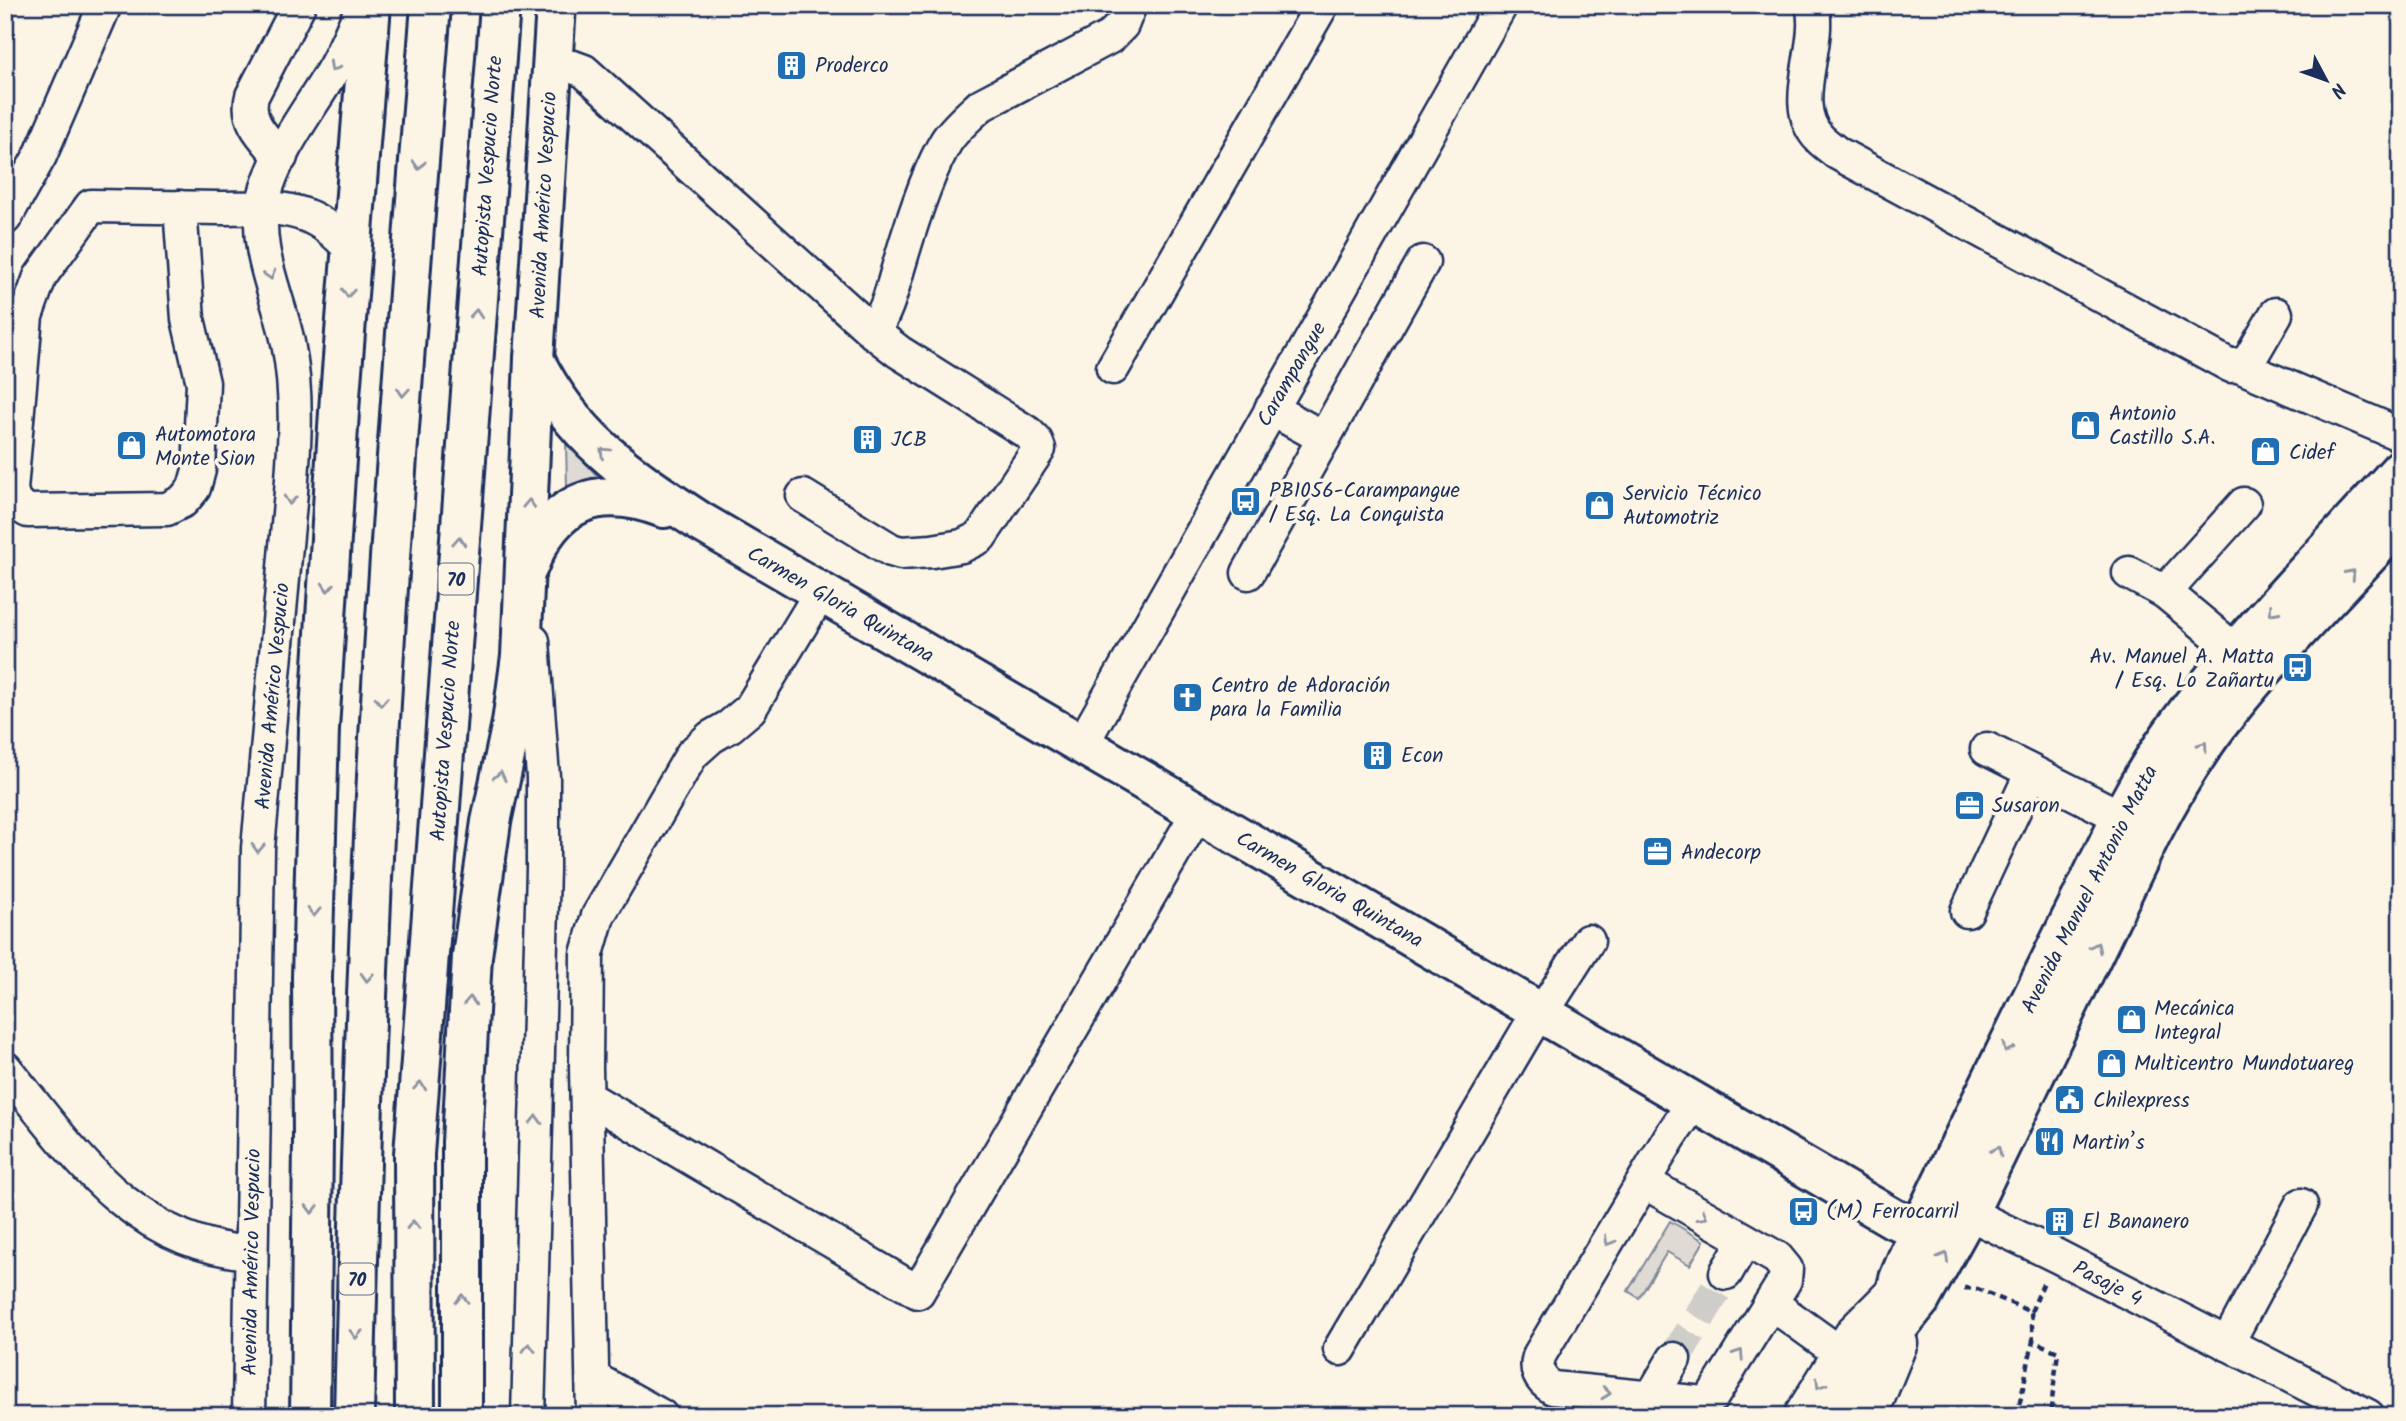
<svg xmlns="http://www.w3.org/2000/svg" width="2406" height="1421" font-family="Kalam,sans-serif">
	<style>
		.green { fill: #dfdbd4; stroke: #7d8599; stroke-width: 2 }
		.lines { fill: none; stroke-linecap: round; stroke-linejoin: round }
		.minor-tunnel { stroke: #cfcdca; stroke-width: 32; stroke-dasharray: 32 16; stroke-linecap: butt }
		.minor-casing { stroke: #1b2f5e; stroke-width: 37 }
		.major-casing { stroke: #1b2f5e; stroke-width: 44 }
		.highway-casing { stroke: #1b2f5e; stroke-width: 44 }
		.path { stroke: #1b2f5e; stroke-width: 4.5; stroke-dasharray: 7 5; stroke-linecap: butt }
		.minor { stroke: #fcf5e5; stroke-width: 32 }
		.major { stroke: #fcf5e5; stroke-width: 38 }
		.highway { stroke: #fcf5e5; stroke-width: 38 }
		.oneway { stroke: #8c92a2 }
		.labels { text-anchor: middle; stroke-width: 7; stroke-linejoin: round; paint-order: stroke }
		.shield { fill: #fcf5e5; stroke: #5e6a86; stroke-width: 2 }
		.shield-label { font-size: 19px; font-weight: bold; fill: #1b2f5e }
		.poi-label { font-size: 21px; fill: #1b2f5e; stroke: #fcf5e5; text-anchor: start }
		.street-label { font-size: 21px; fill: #1b2f5e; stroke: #fcf5e5 }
	</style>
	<rect width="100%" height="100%" fill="#fcf5e5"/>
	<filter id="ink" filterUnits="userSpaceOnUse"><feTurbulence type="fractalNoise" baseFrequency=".0143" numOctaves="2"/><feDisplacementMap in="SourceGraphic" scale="14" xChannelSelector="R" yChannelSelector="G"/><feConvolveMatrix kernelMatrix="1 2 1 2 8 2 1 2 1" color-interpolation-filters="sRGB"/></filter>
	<g filter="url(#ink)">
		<g class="green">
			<polygon points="566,440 598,477 567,490"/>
			<polygon points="1670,1221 1704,1241 1690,1265 1667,1252 1639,1298 1628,1291"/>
		</g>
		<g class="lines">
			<polyline class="minor-tunnel" points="1674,1359 1726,1273"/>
			<defs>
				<g id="minor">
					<path d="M1812,5c11,41 -26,100 8,134 5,5 11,9 17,14l394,213 17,-4 28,-48"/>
					<polyline points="551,64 573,67 584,71 873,332 899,352 1028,433 1036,441 1039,449 980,537 962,546 932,551 901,553 891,550 803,496"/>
					<path d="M281,157c-16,-19 -36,-35 -29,-61l47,-91"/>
					<path d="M180,207l8,112 15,64 -4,87 -5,18 -11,13 -16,8 -139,2 -13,-8 -4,-13 15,-174 14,-39 51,-71c43,1 86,1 129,2 27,0 58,-3 85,7 19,7 33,20 46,35"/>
					<polyline points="5,218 40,156 105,5"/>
					<path d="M873,332c16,-24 19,-44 27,-70 10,-34 29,-93 47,-122 9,-13 22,-24 34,-35l129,-68 12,-12 8,-20"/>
					<polyline points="2239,366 2401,435"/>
					<polyline points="1113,368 1322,5"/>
					<polyline points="1271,409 1324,438"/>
					<polyline points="1248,573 1423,262"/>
					<polyline points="2129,573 2165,592 2236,651"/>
					<polyline points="2165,592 2244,504"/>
					<polyline points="1082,744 1501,5"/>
					<polyline points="1987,749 2121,817"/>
					<polyline points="1967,911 2032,772"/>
					<polyline points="1542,1013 1588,941"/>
					<path d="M5,1068c69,85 126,175 245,185"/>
					<polyline points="587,1097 918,1292 1198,812"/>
					<path d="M1644,1182l133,76 9,11 -1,11 -73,117 -8,6 -151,-15c-14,-8 -19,-19 -13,-34l130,-217 24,-35"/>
					<polyline points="1968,1213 2057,1256 2368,1416"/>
					<polyline points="1726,1273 1745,1240"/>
					<polyline points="1772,1304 1840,1353"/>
					<polyline points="2227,1344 2301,1205"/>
					<polyline points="1340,1349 1539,1011"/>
					<polyline points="593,1378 661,1416"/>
					<polyline points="1651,1398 1674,1359"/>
					<path d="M249,1416l9,-568 33,-356c4,-50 7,-100 -3,-149 -9,-47 -36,-95 -24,-145 11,-45 44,-86 67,-125 13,-22 22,-45 32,-68"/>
					<polyline points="528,1416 543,869 543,777 533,641"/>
					<polyline points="593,1416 586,1068 587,954 598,916 692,754 711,737 730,726 750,709 821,592"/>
					<polyline points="1800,1416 1853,1331 1897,1287"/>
					<polyline points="1871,1416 1901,1343"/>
				</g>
				<g id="major">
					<path d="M534,359c39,79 94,115 165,162l1195,698 26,9 48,-15"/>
					<path d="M528,567c26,-68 71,-83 136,-59"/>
					<path d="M1885,1335l14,-56 21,-51c49,-103 100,-206 151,-309 30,-58 55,-119 92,-173 69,-100 157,-187 238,-277"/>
					<polyline points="310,1416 313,1140 312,977 319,729 340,396 371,5"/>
					<polyline points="462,1416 462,1142 472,956 491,822 512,723 521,656 534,359 556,5"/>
					<path d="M1841,1416l41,-69 38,-47 48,-87 183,-379c22,-43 46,-84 77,-122 53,-67 115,-128 173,-192"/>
				</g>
				<g id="highway">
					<path d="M354,1416c6,-261 15,-521 31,-781 13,-210 30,-420 46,-630"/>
					<polyline points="415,1416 414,1154 500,5"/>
				</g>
			</defs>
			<use href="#minor" class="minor-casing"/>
			<use href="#major" class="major-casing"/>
			<use href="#highway" class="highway-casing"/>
			<g class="path">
				<polyline points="1964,1288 1978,1289 2031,1312 2033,1341 2058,1352 2050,1416"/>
				<polyline points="2031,1312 2044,1282"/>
				<polyline points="2017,1416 2033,1341"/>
			</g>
			<use href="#minor" class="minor"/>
			<use href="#major" class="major"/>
			<use href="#highway" class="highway"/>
		</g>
		<defs><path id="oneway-chevron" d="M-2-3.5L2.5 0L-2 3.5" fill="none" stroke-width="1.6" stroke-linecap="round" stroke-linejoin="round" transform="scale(1.75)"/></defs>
		<g class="oneway">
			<use href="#oneway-chevron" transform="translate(334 67) rotate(119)"/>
			<use href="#oneway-chevron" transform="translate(419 165) rotate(94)"/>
			<use href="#oneway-chevron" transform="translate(270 275) rotate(74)"/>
			<use href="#oneway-chevron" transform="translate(348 293) rotate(94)"/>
			<use href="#oneway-chevron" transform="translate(476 314) rotate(-86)"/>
			<use href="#oneway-chevron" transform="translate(403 392) rotate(94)"/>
			<use href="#oneway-chevron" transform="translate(604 452) rotate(-138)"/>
			<use href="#oneway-chevron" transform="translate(290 500) rotate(95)"/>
			<use href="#oneway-chevron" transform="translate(529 504) rotate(-88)"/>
			<use href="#oneway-chevron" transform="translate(459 541) rotate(-86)"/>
			<use href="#oneway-chevron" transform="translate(2351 574) rotate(-48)"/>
			<use href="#oneway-chevron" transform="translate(328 587) rotate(94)"/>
			<use href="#oneway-chevron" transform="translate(2273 611) rotate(132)"/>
			<use href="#oneway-chevron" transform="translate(381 701) rotate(93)"/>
			<use href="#oneway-chevron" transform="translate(2203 746) rotate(-55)"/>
			<use href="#oneway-chevron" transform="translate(500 776) rotate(-78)"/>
			<use href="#oneway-chevron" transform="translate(258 848) rotate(93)"/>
			<use href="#oneway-chevron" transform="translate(314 912) rotate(92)"/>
			<use href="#oneway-chevron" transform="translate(2096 947) rotate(-64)"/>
			<use href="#oneway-chevron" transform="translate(367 977) rotate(93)"/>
			<use href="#oneway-chevron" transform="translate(470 1001) rotate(-87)"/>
			<use href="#oneway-chevron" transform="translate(2007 1048) rotate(116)"/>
			<use href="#oneway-chevron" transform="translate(420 1086) rotate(-86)"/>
			<use href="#oneway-chevron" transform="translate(536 1120) rotate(-88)"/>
			<use href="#oneway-chevron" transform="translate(1997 1151) rotate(-64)"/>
			<use href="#oneway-chevron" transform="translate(312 1209) rotate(91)"/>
			<use href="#oneway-chevron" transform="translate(1703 1216) rotate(30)"/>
			<use href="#oneway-chevron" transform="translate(413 1225) rotate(-91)"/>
			<use href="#oneway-chevron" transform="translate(1609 1241) rotate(121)"/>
			<use href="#oneway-chevron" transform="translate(1944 1257) rotate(-61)"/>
			<use href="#oneway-chevron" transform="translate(462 1299) rotate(-90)"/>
			<use href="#oneway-chevron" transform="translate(356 1334) rotate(91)"/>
			<use href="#oneway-chevron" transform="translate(529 1348) rotate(-89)"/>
			<use href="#oneway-chevron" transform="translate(1739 1354) rotate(-57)"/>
			<use href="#oneway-chevron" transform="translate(1820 1384) rotate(122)"/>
			<use href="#oneway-chevron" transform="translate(1606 1393) rotate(6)"/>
		</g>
	</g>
	<defs>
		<symbol id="building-square" viewBox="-11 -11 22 22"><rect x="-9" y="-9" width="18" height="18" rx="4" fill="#1f6fb2" stroke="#fcf5e5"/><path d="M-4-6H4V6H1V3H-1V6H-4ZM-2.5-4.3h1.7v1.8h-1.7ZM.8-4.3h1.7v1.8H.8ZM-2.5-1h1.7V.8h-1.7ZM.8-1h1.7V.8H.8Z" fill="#fff"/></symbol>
		<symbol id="shop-square" viewBox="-11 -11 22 22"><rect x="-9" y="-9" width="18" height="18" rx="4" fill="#1f6fb2" stroke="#fcf5e5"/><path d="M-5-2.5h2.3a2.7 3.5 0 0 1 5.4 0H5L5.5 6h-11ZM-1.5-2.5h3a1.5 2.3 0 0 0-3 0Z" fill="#fff"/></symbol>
		<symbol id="bus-square" viewBox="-11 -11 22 22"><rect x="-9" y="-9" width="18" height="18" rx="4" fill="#1f6fb2" stroke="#fcf5e5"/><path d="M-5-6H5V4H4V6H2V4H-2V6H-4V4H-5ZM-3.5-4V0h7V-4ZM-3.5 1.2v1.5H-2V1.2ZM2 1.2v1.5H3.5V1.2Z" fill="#fff"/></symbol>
		<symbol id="church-square" viewBox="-11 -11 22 22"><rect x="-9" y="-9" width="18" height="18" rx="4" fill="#1f6fb2" stroke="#fcf5e5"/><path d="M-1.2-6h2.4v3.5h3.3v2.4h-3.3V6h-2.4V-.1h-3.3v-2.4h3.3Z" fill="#fff"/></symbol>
		<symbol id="office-square" viewBox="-11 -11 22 22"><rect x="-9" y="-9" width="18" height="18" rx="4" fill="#1f6fb2" stroke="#fcf5e5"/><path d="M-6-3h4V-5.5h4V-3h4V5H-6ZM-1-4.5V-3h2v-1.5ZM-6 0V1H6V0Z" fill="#fff"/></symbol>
		<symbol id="civic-square" viewBox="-11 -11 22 22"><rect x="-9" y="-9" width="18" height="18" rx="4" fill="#1f6fb2" stroke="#fcf5e5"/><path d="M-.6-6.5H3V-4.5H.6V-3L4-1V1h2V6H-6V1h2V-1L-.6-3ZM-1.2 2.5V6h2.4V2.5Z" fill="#fff"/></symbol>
		<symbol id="restaurant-square" viewBox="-11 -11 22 22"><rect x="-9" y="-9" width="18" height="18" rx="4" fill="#1f6fb2" stroke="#fcf5e5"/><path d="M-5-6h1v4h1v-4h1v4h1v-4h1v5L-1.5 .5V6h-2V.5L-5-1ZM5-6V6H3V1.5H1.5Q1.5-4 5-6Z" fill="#fff"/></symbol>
	</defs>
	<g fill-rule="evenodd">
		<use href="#building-square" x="774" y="48" width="35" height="35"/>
		<use href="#shop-square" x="2068" y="408" width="35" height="35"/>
		<use href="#building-square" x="850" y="422" width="35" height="35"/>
		<use href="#shop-square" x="114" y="428" width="35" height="35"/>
		<use href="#shop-square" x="2248" y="434" width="35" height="35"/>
		<use href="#bus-square" x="1228" y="484" width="35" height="35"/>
		<use href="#shop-square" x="1582" y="488" width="35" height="35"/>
		<use href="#bus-square" x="2280" y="650" width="35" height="35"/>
		<use href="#church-square" x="1170" y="680" width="35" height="35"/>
		<use href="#building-square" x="1360" y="738" width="35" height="35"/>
		<use href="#office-square" x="1952" y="788" width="35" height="35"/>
		<use href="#office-square" x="1640" y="834" width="35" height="35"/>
		<use href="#shop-square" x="2114" y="1002" width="35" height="35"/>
		<use href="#shop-square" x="2094" y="1046" width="35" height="35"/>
		<use href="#civic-square" x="2052" y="1082" width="35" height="35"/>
		<use href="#restaurant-square" x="2032" y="1124" width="35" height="35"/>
		<use href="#bus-square" x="1786" y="1194" width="35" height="35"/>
		<use href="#building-square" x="2042" y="1204" width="35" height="35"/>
	</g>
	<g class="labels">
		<g class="shield">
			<rect x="438.5" y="563.5" width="35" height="31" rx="5"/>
			<rect x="339.5" y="1263.5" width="35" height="31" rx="5"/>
		</g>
		<g class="shield-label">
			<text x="456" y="586">70</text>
			<text x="357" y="1286">70</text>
		</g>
		<g class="poi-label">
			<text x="815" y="72">Proderco</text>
			<text x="2109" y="420">Antonio<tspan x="2109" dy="24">Castillo S.A.</tspan></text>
			<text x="155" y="441">Automotora<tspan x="155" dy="24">Monte Sion</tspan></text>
			<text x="891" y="446">JCB</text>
			<text x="2289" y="459">Cidef</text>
			<text x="1269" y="497">PB1056-Carampangue<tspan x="1269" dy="24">/ Esq. La Conquista</tspan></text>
			<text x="1623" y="500">Servicio Técnico<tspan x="1623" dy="24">Automotriz</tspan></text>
			<text x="2274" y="663" text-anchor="end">Av. Manuel A. Matta<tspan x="2274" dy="24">/ Esq. Lo Zañartu</tspan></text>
			<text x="1211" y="692">Centro de Adoración<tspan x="1211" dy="24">para la Familia</tspan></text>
			<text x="1401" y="762">Econ</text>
			<text x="1992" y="812">Susaron</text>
			<text x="1681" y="859">Andecorp</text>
			<text x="2154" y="1015">Mecánica<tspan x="2154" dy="24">Integral</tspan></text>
			<text x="2134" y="1070">Multicentro Mundotuareg</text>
			<text x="2093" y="1107">Chilexpress</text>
			<text x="2072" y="1149">Martin’s</text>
			<text x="1826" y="1218">(M) Ferrocarril</text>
			<text x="2082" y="1228">El Bananero</text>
		</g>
		<g class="street-label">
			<text transform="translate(487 166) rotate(-86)" y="7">Autopista Vespucio Norte</text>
			<text transform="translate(543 205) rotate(-87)" y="7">Avenida Américo Vespucio</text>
			<text transform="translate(1291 374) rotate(-60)" y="7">Carampangue</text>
			<text transform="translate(841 604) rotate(30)" y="7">Carmen Gloria Quintana</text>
			<text transform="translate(272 696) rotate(-85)" y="7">Avenida Américo Vespucio</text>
			<text transform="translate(445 731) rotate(-86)" y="7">Autopista Vespucio Norte</text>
			<text transform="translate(1330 889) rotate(30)" y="7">Carmen Gloria Quintana</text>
			<text transform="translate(2089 889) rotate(-63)" y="7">Avenida Manuel Antonio Matta</text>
			<text transform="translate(251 1262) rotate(-89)" y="7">Avenida Américo Vespucio</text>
			<text transform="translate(2108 1283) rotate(27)" y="7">Pasaje 4</text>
		</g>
	</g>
	<rect width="2406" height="1421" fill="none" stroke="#fcf5e5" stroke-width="28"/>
	<rect x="14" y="14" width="2378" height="1393" fill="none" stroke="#1b2f5e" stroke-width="2.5" filter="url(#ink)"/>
	<g transform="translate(2326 80) rotate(131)" stroke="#fcf5e5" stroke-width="5" paint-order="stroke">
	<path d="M0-5L12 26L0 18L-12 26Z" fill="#1b2f5e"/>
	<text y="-10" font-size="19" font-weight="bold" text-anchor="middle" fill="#1b2f5e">N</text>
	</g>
</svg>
